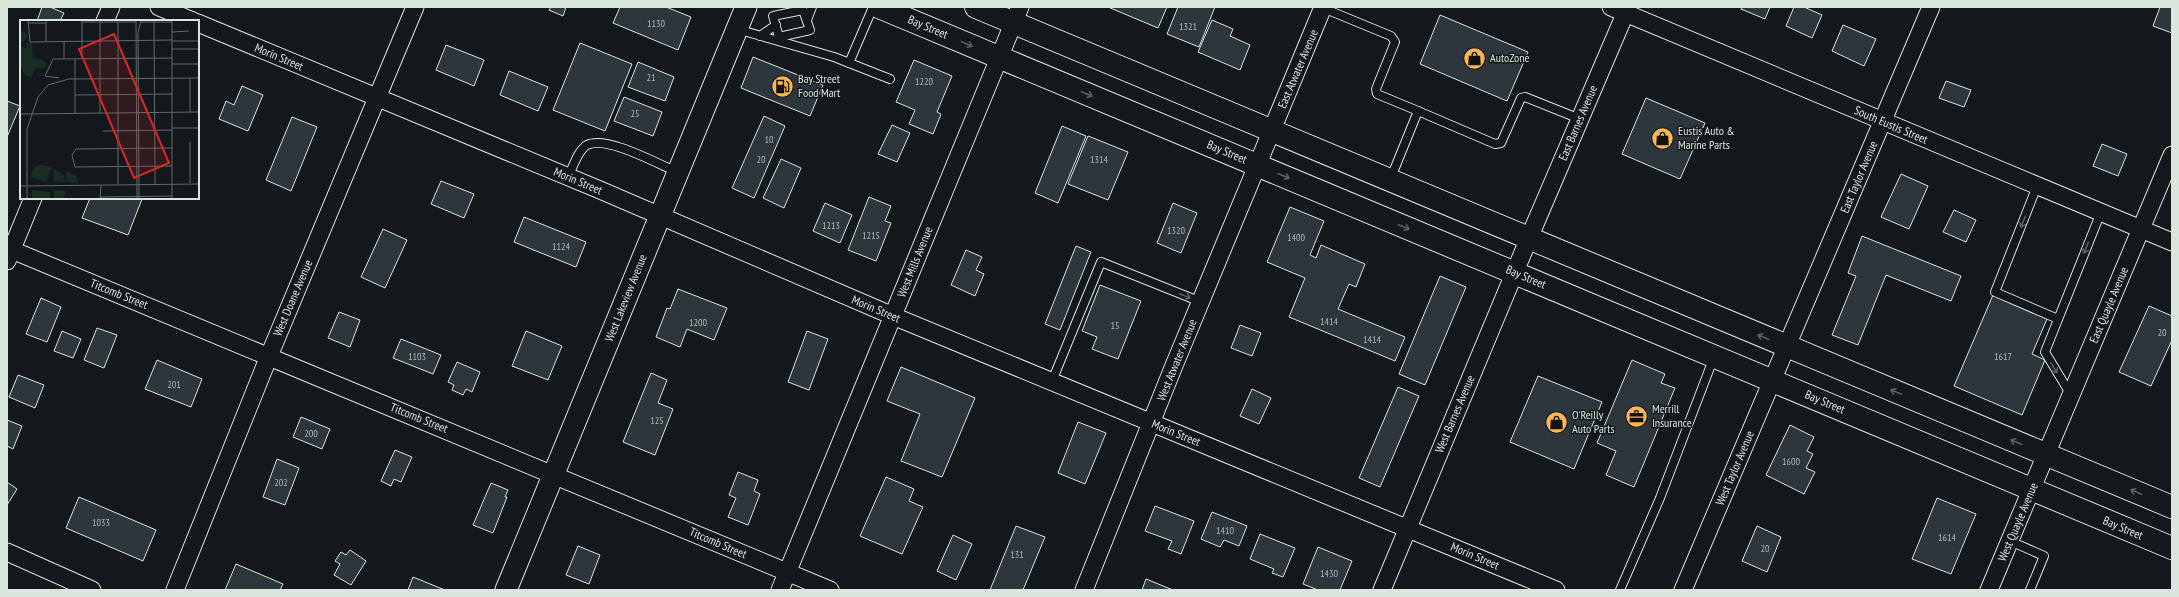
<svg xmlns="http://www.w3.org/2000/svg" width="2179" height="597" font-family="'PT Sans Narrow',sans-serif">
	<style>
		.building { fill: #2c363c; stroke: #d8e6dc }
		.lines { fill: none; stroke-linecap: round; stroke-linejoin: round }
		.service-casing { stroke: #d8e6dc; stroke-width: 10 }
		.minor-casing { stroke: #d8e6dc; stroke-width: 19 }
		.tertiary-casing { stroke: #d8e6dc; stroke-width: 23 }
		.primary-casing { stroke: #d8e6dc; stroke-width: 24 }
		.service { stroke: #14181c; stroke-width: 8 }
		.minor { stroke: #14181c; stroke-width: 17 }
		.tertiary { stroke: #14181c; stroke-width: 21 }
		.primary { stroke: #14181c; stroke-width: 22 }
		.oneway { stroke: #59605f }
		.labels { text-anchor: middle; stroke-width: 3; stroke-linejoin: round; paint-order: stroke }
		.number-label { font-size: 10px; fill: #adbab4 }
		.street-label { font-size: 12px; fill: #d8e6dc; stroke: #14181c }
		.poi-label { font-size: 12px; fill: #d8e6dc; stroke: #14181c; text-anchor: start }
		.inset-road { fill: none; stroke: #626a69; stroke-width: 1 }
		.view { fill: #d62828; fill-opacity: 0.15; stroke: #d62828; stroke-width: 2 }
		.inset-edge { fill: none; stroke: #d8e6dc; stroke-width: 2 }
	</style>
	<rect width="100%" height="100%" fill="#14181c"/>
	<g class="building">
		<polygon points="42,7 50,7 64,13 60,21 37,21"/>
		<polygon points="551,7 566,7 563,16 549,10"/>
		<polygon points="620,7 666,7 691,17 678,50 613,23"/>
		<polygon points="1108,7 1167,7 1158,28"/>
		<polygon points="1178,7 1215,7 1199,47 1167,34"/>
		<polygon points="1742,7 1770,7 1765,19 1741,9"/>
		<polygon points="1794,7 1804,7 1822,15 1812,38 1786,26"/>
		<polygon points="2160,7 2172,7 2172,33 2153,26"/>
		<polygon points="1440,15 1528,52 1507,101 1420,64"/>
		<polygon points="1212,20 1233,29 1230,36 1250,45 1240,70 1198,52"/>
		<polygon points="1843,25 1876,39 1864,66 1832,51"/>
		<polygon points="580,43 632,64 605,131 553,110"/>
		<polygon points="446,45 484,60 474,86 436,70"/>
		<polygon points="753,57 823,85 810,116 741,88"/>
		<polygon points="914,60 952,76 937,112 941,114 933,134 909,124 915,110 896,102"/>
		<polygon points="638,62 674,77 665,101 628,87"/>
		<polygon points="509,71 548,87 538,111 500,95"/>
		<polygon points="1946,81 1971,90 1964,107 1939,98"/>
		<polygon points="242,86 263,95 248,131 219,119 226,101 234,105"/>
		<polygon points="624,97 662,112 653,136 614,121"/>
		<polygon points="1646,98 1705,123 1680,179 1622,154"/>
		<polygon points="7,101 20,106 7,137"/>
		<polygon points="764,116 785,126 754,198 732,188"/>
		<polygon points="292,117 317,127 291,191 266,180"/>
		<polygon points="892,125 910,133 897,162 878,154"/>
		<polygon points="1062,126 1086,136 1058,203 1035,193"/>
		<polygon points="1088,136 1128,152 1108,200 1068,184"/>
		<polygon points="2102,144 2127,154 2118,176 2093,166"/>
		<polygon points="781,159 801,168 784,208 763,198"/>
		<polygon points="1901,174 1928,186 1909,229 1881,217"/>
		<polygon points="441,181 474,194 464,218 431,204"/>
		<polygon points="869,197 891,206 885,221 891,223 876,261 848,250"/>
		<polygon points="90,198 142,199 128,235 82,218"/>
		<polygon points="825,203 852,215 840,243 813,231"/>
		<polygon points="1173,203 1197,213 1181,253 1157,243"/>
		<polygon points="1290,207 1324,221 1310,255 1316,258 1321,245 1365,264 1356,287 1349,284 1338,309 1405,337 1395,361 1289,317 1305,278 1267,262"/>
		<polygon points="1954,210 1976,220 1966,242 1943,232"/>
		<polygon points="524,217 586,242 576,267 514,242"/>
		<polygon points="383,229 407,240 385,288 361,277"/>
		<polygon points="1862,236 1961,276 1951,301 1886,275 1858,345 1832,335 1856,276 1848,273"/>
		<polygon points="1076,246 1091,252 1060,330 1045,324"/>
		<polygon points="966,250 982,257 976,270 984,274 975,296 951,285"/>
		<polygon points="1440,276 1466,287 1425,385 1399,374"/>
		<polygon points="1100,285 1141,301 1118,359 1092,349 1097,337 1082,331"/>
		<polygon points="678,289 727,308 714,340 687,329 680,347 656,337 667,308 670,309"/>
		<polygon points="1993,295 2047,319 2032,354 2045,360 2022,415 1954,386"/>
		<polygon points="41,298 61,307 47,342 26,334"/>
		<polygon points="2149,306 2172,316 2172,340 2151,386 2119,372"/>
		<polygon points="339,312 360,320 350,347 328,338"/>
		<polygon points="1240,325 1261,333 1252,356 1231,348"/>
		<polygon points="97,328 117,335 104,368 84,360"/>
		<polygon points="62,331 81,339 73,358 54,351"/>
		<polygon points="526,331 562,346 548,380 512,366"/>
		<polygon points="807,331 828,339 809,390 788,382"/>
		<polygon points="401,339 441,355 433,374 393,358"/>
		<polygon points="157,360 202,379 191,407 145,389"/>
		<polygon points="1632,360 1665,374 1661,383 1675,388 1634,487 1606,475 1616,451 1597,443"/>
		<polygon points="457,362 480,372 472,392 466,389 463,395 452,390 454,385 448,382"/>
		<polygon points="901,367 975,398 942,477 901,461 920,414 887,401"/>
		<polygon points="651,373 667,380 658,403 673,409 655,455 623,442"/>
		<polygon points="18,375 44,385 35,408 9,397"/>
		<polygon points="1538,376 1602,402 1574,469 1510,442"/>
		<polygon points="1398,387 1419,396 1380,487 1359,478"/>
		<polygon points="1252,389 1271,398 1259,424 1240,416"/>
		<polygon points="301,417 330,429 322,449 293,437"/>
		<polygon points="7,420 22,426 13,449 7,446"/>
		<polygon points="1078,422 1106,433 1085,484 1058,473"/>
		<polygon points="1790,425 1814,437 1807,451 1813,454 1806,468 1815,472 1804,494 1766,475"/>
		<polygon points="395,450 412,457 401,482 394,479 391,486 381,481"/>
		<polygon points="277,459 299,468 285,505 263,497"/>
		<polygon points="738,472 758,480 754,491 760,494 748,525 728,517 736,498 729,495"/>
		<polygon points="886,477 914,489 909,501 923,507 902,554 860,536"/>
		<polygon points="7,482 17,489 7,505"/>
		<polygon points="491,483 508,490 505,497 507,497 493,533 473,525"/>
		<polygon points="79,497 156,530 143,561 66,528"/>
		<polygon points="1937,498 1976,514 1951,574 1912,559"/>
		<polygon points="1155,506 1194,521 1181,554 1168,549 1172,541 1145,531"/>
		<polygon points="1212,512 1247,526 1239,546 1224,540 1220,547 1201,539"/>
		<polygon points="1016,526 1045,537 1023,590 990,590"/>
		<polygon points="1757,526 1781,537 1767,572 1742,561"/>
		<polygon points="1260,534 1295,548 1283,577 1272,573 1274,569 1250,559"/>
		<polygon points="953,535 972,544 956,580 937,571"/>
		<polygon points="578,546 600,555 589,584 566,575"/>
		<polygon points="1318,547 1352,561 1340,590 1318,590 1303,584"/>
		<polygon points="350,550 366,561 351,585 334,575 340,564 335,561 341,552 346,555"/>
		<polygon points="236,564 283,584 280,590 225,590"/>
		<polygon points="413,577 445,590 408,590"/>
		<polygon points="1146,579 1173,590 1142,590"/>
	</g>
	<g class="lines">
		<defs>
			<g id="service">
				<polyline points="1323,8 1391,36 1395,42 1376,89 1377,94 1418,111 1390,180"/>
				<polygon points="803,10 810,30 779,37 773,16"/>
				<polyline points="807,20 812,7"/>
				<polyline points="737,29 834,57 890,79"/>
				<polyline points="760,36 776,25"/>
				<polyline points="849,63 873,7"/>
				<polyline points="1418,111 1495,144 1501,143 1521,98 1525,97 1580,119"/>
				<path d="M568,177c5,-10 10,-27 19,-32 19,-10 71,19 90,27"/>
				<polyline points="2037,186 1995,292 2058,319"/>
				<polyline points="1052,381 1101,262 1201,302"/>
				<polyline points="2071,395 2045,352 2101,212"/>
				<polyline points="2010,541 2044,556 2030,590"/>
				<polyline points="1620,590 1660,498 1714,357"/>
			</g>
			<g id="minor">
				<polyline points="159,7 193,21"/>
				<polyline points="1611,7 2172,242"/>
				<polyline points="105,21 111,7"/>
				<polyline points="198,23 600,190 893,316 1556,590"/>
				<polyline points="7,248 830,590"/>
				<polyline points="7,261 33,198"/>
				<polyline points="7,552 92,590"/>
				<polyline points="175,590 269,356 415,7"/>
				<polyline points="780,590 1020,7"/>
				<polyline points="1084,590 1173,368 1323,7"/>
				<polyline points="1382,590 1529,238 1628,7"/>
				<polyline points="1683,590 1931,7"/>
				<polyline points="1989,590 2172,155"/>
			</g>
			<polyline id="tertiary" points="506,590 746,7"/>
			<g id="primary">
				<polyline points="879,7 2172,548"/>
				<polyline points="976,7 2172,507"/>
			</g>
		</defs>
		<use href="#service" class="service-casing"/>
		<use href="#minor" class="minor-casing"/>
		<use href="#tertiary" class="tertiary-casing"/>
		<use href="#primary" class="primary-casing"/>
		<use href="#service" class="service"/>
		<use href="#minor" class="minor"/>
		<use href="#tertiary" class="tertiary"/>
		<use href="#primary" class="primary"/>
	</g>
	<defs><path id="oneway-shaft" d="M-6 0H5M1.5-3L5.5 0L1.5 3" fill="none" stroke-width="1.6" stroke-linecap="round" stroke-linejoin="round"/></defs>
	<g class="oneway">
		<use href="#oneway-shaft" transform="translate(967 44) rotate(23)"/>
		<use href="#oneway-shaft" transform="translate(1087 94) rotate(23)"/>
		<use href="#oneway-shaft" transform="translate(1284 176) rotate(23)"/>
		<use href="#oneway-shaft" transform="translate(2023 222) rotate(112)"/>
		<use href="#oneway-shaft" transform="translate(1404 227) rotate(23)"/>
		<use href="#oneway-shaft" transform="translate(2086 248) rotate(112)"/>
		<use href="#oneway-shaft" transform="translate(1185 296) rotate(22)"/>
		<use href="#oneway-shaft" transform="translate(1763 337) rotate(-157)"/>
		<use href="#oneway-shaft" transform="translate(2054 368) rotate(59)"/>
		<use href="#oneway-shaft" transform="translate(1896 392) rotate(-157)"/>
		<use href="#oneway-shaft" transform="translate(2016 442) rotate(-157)"/>
		<use href="#oneway-shaft" transform="translate(2136 492) rotate(-157)"/>
	</g>
	<defs>
		<symbol id="shop-disc" viewBox="-11 -11 22 22"><circle r="9.5" fill="#ffb74d" stroke="#14181c"/><path d="M-5-2.5h2.3a2.7 3.5 0 0 1 5.4 0H5L5.5 6h-11ZM-1.5-2.5h3a1.5 2.3 0 0 0-3 0Z" fill="#111"/></symbol>
		<symbol id="fuel-disc" viewBox="-11 -11 22 22"><circle r="9.5" fill="#ffb74d" stroke="#14181c"/><path d="M-5.5-6h7V0h2V4h1.3V-2.5L3-4.5l.8-.8L6-3V5H2.5V1h-1V6h-7ZM-4.2-4.7v3.2H.2V-4.7Z" fill="#111"/></symbol>
		<symbol id="office-disc" viewBox="-11 -11 22 22"><circle r="9.5" fill="#ffb74d" stroke="#14181c"/><path d="M-6-3h4V-5.5h4V-3h4V5H-6ZM-1-4.5V-3h2v-1.5ZM-6 0V1H6V0Z" fill="#111"/></symbol>
	</defs>
	<g fill-rule="evenodd">
		<use href="#shop-disc" x="1462" y="46" width="25" height="25"/>
		<use href="#fuel-disc" x="770" y="74" width="25" height="25"/>
		<use href="#shop-disc" x="1650" y="126" width="25" height="25"/>
		<use href="#office-disc" x="1624" y="404" width="25" height="25"/>
		<use href="#shop-disc" x="1544" y="410" width="25" height="25"/>
	</g>
	<g class="labels">
		<g class="number-label">
			<text x="656" y="27">1130</text>
			<text x="1188" y="30">1321</text>
			<text x="651" y="81">21</text>
			<text x="924" y="85">1220</text>
			<text x="635" y="117">25</text>
			<text x="769" y="143">10</text>
			<text x="761" y="163">20</text>
			<text x="1099" y="163">1314</text>
			<text x="831" y="229">1213</text>
			<text x="1176" y="234">1320</text>
			<text x="871" y="239">1215</text>
			<text x="1296" y="241">1400</text>
			<text x="561" y="250">1124</text>
			<text x="1329" y="325">1414</text>
			<text x="698" y="326">1200</text>
			<text x="1115" y="329">15</text>
			<text x="2162" y="336">20</text>
			<text x="1372" y="343">1414</text>
			<text x="417" y="360">1103</text>
			<text x="2003" y="360">1617</text>
			<text x="174" y="388">201</text>
			<text x="657" y="424">125</text>
			<text x="311" y="437">200</text>
			<text x="1791" y="465">1600</text>
			<text x="281" y="486">202</text>
			<text x="101" y="526">1033</text>
			<text x="1225" y="534">1410</text>
			<text x="1947" y="541">1614</text>
			<text x="1765" y="552">20</text>
			<text x="1017" y="558">131</text>
			<text x="1329" y="577">1430</text>
		</g>
		<g class="street-label">
			<text transform="translate(928 27) rotate(23)" y="4">Bay Street</text>
			<text transform="translate(279 57) rotate(23)" y="4">Morin Street</text>
			<text transform="translate(1298 69) rotate(-67)" y="4">East Atwater Avenue</text>
			<text transform="translate(1578 123) rotate(-67)" y="4">East Barnes Avenue</text>
			<text transform="translate(1891 125) rotate(23)" y="4">South Eustis Street</text>
			<text transform="translate(1227 152) rotate(23)" y="4">Bay Street</text>
			<text transform="translate(1859 177) rotate(-67)" y="4">East Taylor Avenue</text>
			<text transform="translate(578 181) rotate(23)" y="4">Morin Street</text>
			<text transform="translate(915 262) rotate(-68)" y="4">West Mills Avenue</text>
			<text transform="translate(1526 277) rotate(23)" y="4">Bay Street</text>
			<text transform="translate(119 294) rotate(22)" y="4">Titcomb Street</text>
			<text transform="translate(293 298) rotate(-67)" y="4">West Doane Avenue</text>
			<text transform="translate(626 298) rotate(-68)" y="4">West Lakeview Avenue</text>
			<text transform="translate(2109 305) rotate(-67)" y="4">East Quayle Avenue</text>
			<text transform="translate(876 309) rotate(23)" y="4">Morin Street</text>
			<text transform="translate(1177 360) rotate(-68)" y="4">West Atwater Avenue</text>
			<text transform="translate(1825 402) rotate(23)" y="4">Bay Street</text>
			<text transform="translate(1455 414) rotate(-67)" y="4">West Barnes Avenue</text>
			<text transform="translate(419 418) rotate(22)" y="4">Titcomb Street</text>
			<text transform="translate(1176 433) rotate(22)" y="4">Morin Street</text>
			<text transform="translate(1735 468) rotate(-67)" y="4">West Taylor Avenue</text>
			<text transform="translate(2018 522) rotate(-67)" y="4">West Quayle Avenue</text>
			<text transform="translate(2123 528) rotate(23)" y="4">Bay Street</text>
			<text transform="translate(718 543) rotate(23)" y="4">Titcomb Street</text>
			<text transform="translate(1475 556) rotate(23)" y="4">Morin Street</text>
		</g>
		<g class="poi-label">
			<text x="1490" y="62">AutoZone</text>
			<text x="798" y="83">Bay Street<tspan x="798" dy="14">Food Mart</tspan></text>
			<text x="1678" y="135">Eustis Auto &amp;<tspan x="1678" dy="14">Marine Parts</tspan></text>
			<text x="1652" y="413">Merrill<tspan x="1652" dy="14">Insurance</tspan></text>
			<text x="1572" y="419">O'Reilly<tspan x="1572" dy="14">Auto Parts</tspan></text>
		</g>
	</g>
	<g transform="translate(20 20)">
		<rect width="179" height="179" fill="#14181c"/>
		<path d="M0,10l7,4 -1,5 -5,4 1,4 4,1 1,-5 5,-1 1,16 8,1 5,5 -2,4h-8l-5,9 -5,-1 -6,-8zM19,145l13,2 -6,15 -16,-5 4,-9zM34,149l10,6 1,8 -11,-2zM46,151l10,4 2,7h-11zM12,170l18,2v7h-18zM34,170l12,1 -3,8h-9z" fill="#1a2d24"/>
		<path class="inset-road" d="M8,0l2,22 142,-2M26,0v21M80,0v93M98,0v164M116,0l1,179M134,0l1,164M152,0v179M62,2h54M121,2h31M8,3h18M152,12l17,-1M152,21h27M152,29h27M44,39v-18M55,39v54M62,39v-39M152,44h27M39,58l-14,-2 8,-17 119,-1M170,58v34M55,75l97,-1M0,94l179,-2M152,108h27M83,111l69,-1M170,122v41M152,146l-97,1 -3,-12 4,-6 96,-1M0,166l179,-2M80,177l72,-1M7,179v-70l11,-32 10,-12 21,-6 130,-1M80,179l1,-14M119,179l-1,-166 3,-13"/>
		<path class="view" d="M94,14l55,129 -35,15 -55,-129z"/>
		<rect width="179" height="179" class="inset-edge"/>
	</g>
	<rect width="2179" height="597" fill="none" stroke="#d8e6dc" stroke-width="16"/>
</svg>
